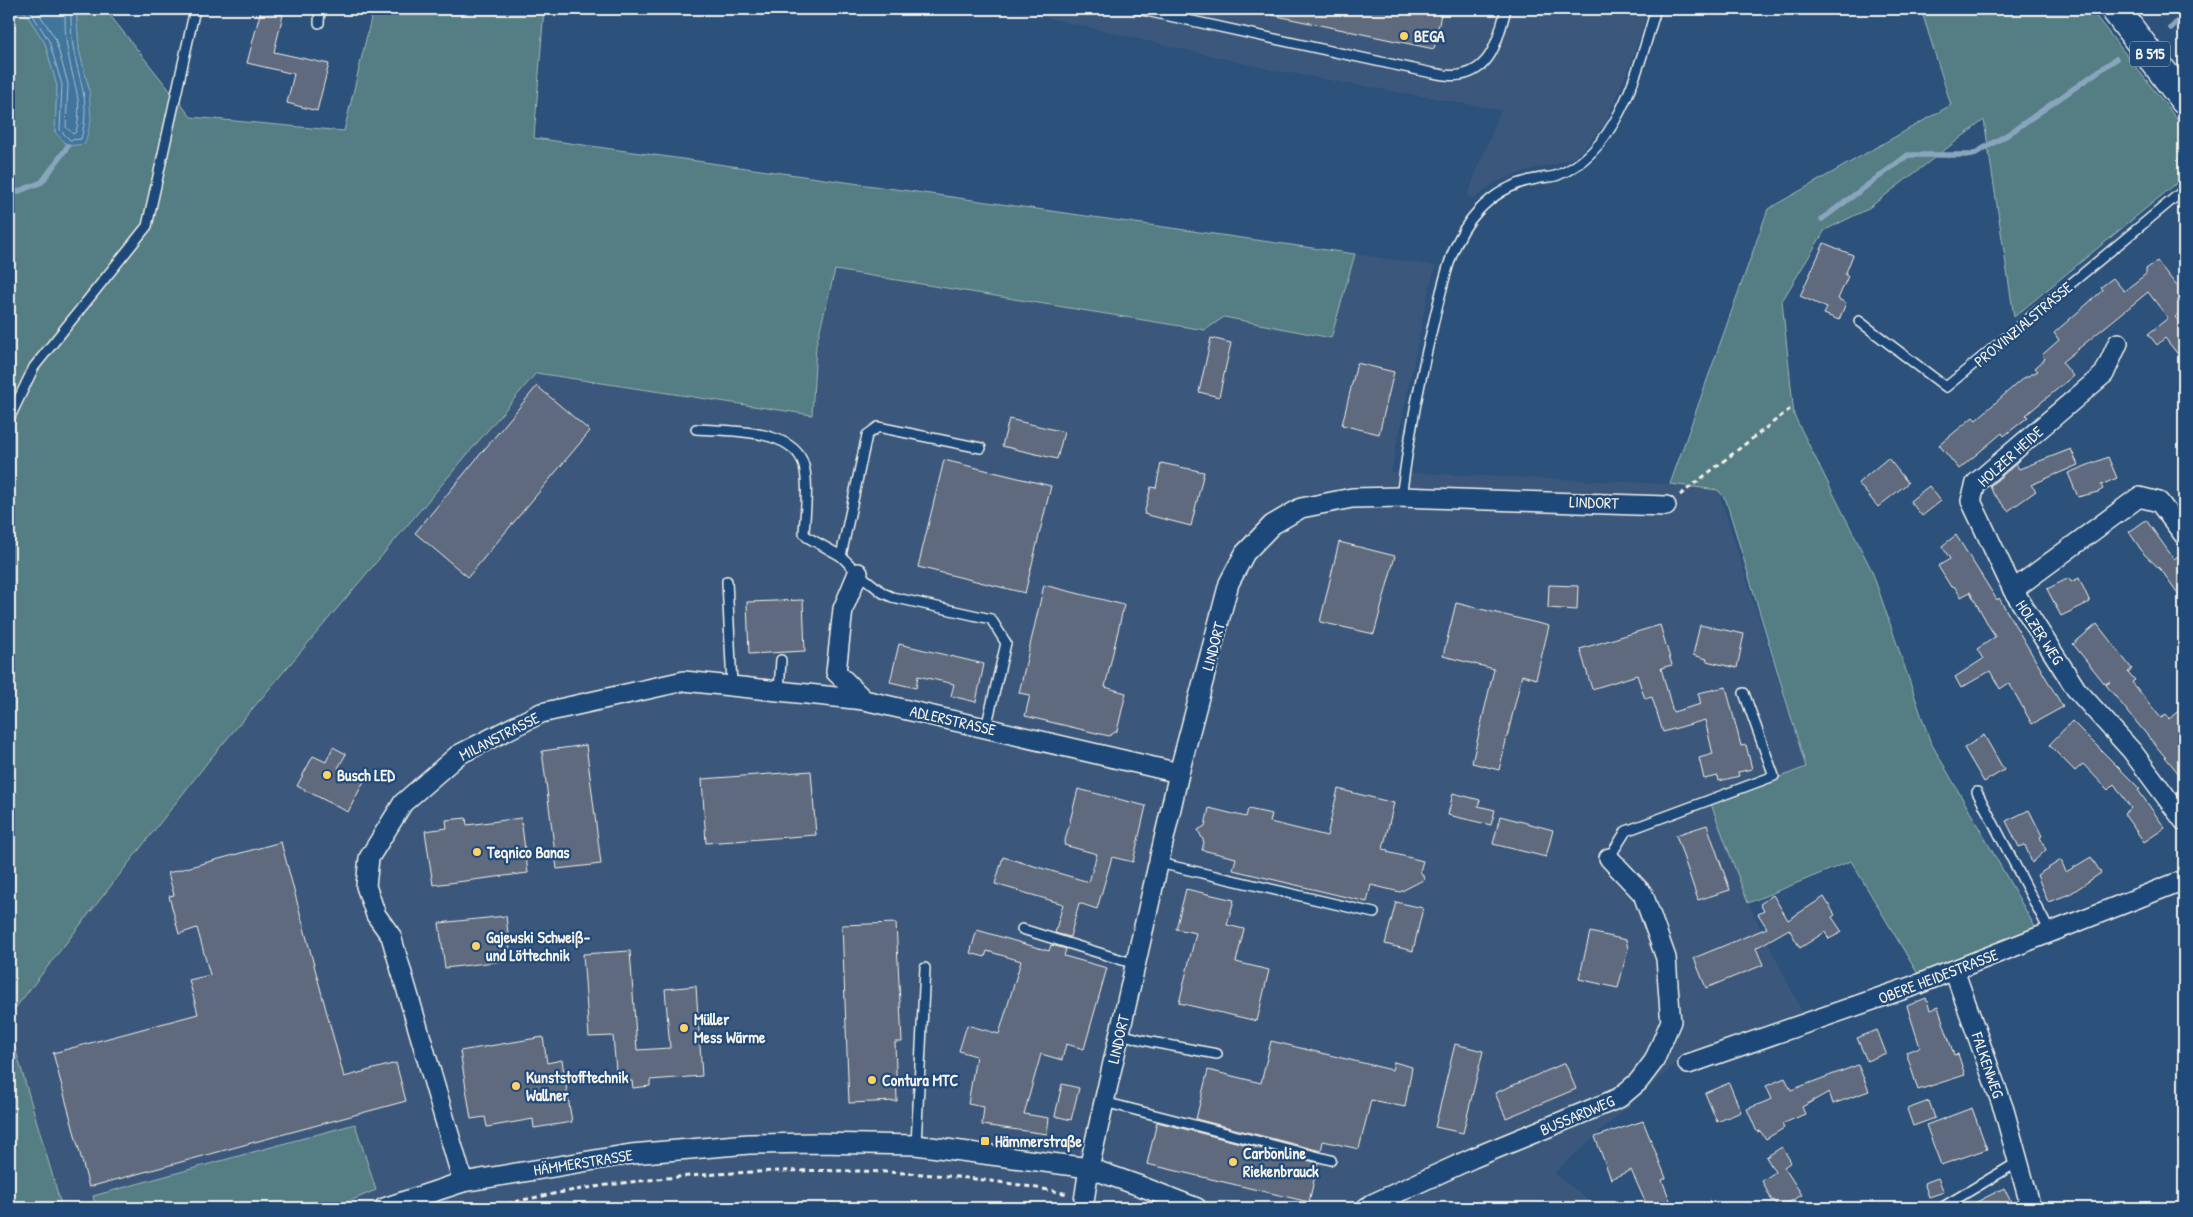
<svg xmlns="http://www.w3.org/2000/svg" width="2193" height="1217" font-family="'Patrick Hand',sans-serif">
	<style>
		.built { fill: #3b597c }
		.green { fill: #547d84; stroke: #a4b7b6 }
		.water { fill: #41749e; stroke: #89a6bc }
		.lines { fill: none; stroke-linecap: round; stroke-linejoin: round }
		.shore { stroke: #acbfca; stroke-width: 1 }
		.stream { stroke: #89a6bc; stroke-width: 5.5 }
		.building { fill: #5f6b7f; stroke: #f4f1e8 }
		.lane-casing { stroke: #f4f1e8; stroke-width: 12 }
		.street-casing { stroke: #f4f1e8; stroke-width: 22 }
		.primary-casing { stroke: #f4f1e8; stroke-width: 31 }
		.path { stroke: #f4f1e8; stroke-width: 3; stroke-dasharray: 5 4; stroke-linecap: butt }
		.lane { stroke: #1f4a7a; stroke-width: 9 }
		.street { stroke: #1f4a7a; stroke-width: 19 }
		.primary { stroke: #1f4a7a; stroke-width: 28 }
		.poi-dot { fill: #ffd166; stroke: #1f4a7a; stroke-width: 2 }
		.labels { text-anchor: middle; stroke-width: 4.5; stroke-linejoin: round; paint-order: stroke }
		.shield { fill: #1f4a7a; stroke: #b4bfc7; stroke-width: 1 }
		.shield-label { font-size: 15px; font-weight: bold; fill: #f4f1e8 }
		.poi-label { font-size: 16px; font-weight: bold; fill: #f4f1e8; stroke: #1f4a7a; text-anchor: start }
		.street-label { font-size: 16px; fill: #f4f1e8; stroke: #1f4a7a }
	</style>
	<rect width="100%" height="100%" fill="#2c517b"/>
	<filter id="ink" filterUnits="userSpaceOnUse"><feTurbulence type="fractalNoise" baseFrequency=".02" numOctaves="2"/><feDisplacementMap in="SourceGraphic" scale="10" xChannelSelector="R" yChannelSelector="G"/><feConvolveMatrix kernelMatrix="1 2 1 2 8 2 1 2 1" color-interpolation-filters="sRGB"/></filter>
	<g filter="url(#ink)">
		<g class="built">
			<polygon points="1009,9 1648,9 1633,57 1605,124 1577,156 1556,164 1531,169 1494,183 1474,199 1467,196 1501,110 1273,70"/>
			<polygon points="1355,254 1436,266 1429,288 1391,472 1670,484 1718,490 1806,767 1711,804 1748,903 1804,1015 1690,1051 1554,1173 1598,1208 62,1208 9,1027 9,1016 210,759 536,373 812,415 816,345 835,270 1205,330 1224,317 1330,338"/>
		</g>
		<g class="green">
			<polygon points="9,9 23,9 45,43 57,86 55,132 89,89 79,50 76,9 105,9 191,117 344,131 373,10 369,9 544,9 534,138 1355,254 1331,338 1224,317 1205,330 835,270 816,345 812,415 536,373 210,759 9,1016"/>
			<polygon points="1921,9 2090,9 2184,128 2184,177 2014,317 1984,120 1866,210 1825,230 1782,301 1794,415 1872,571 1930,741 2035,927 1919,976 1851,861 1748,903 1711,804 1806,767 1726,500 1718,490 1670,484 1768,209 1951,105"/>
			<polygon points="9,1027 62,1208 9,1208"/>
			<polygon points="355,1124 376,1190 333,1208 96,1208 93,1196"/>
		</g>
		<polygon class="water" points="23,9 76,9 79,50 89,89 91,120 85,144 68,146 55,132 57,86 45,43"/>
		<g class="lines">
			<g class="shore">
				<path d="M29,9l20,32 13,44 -2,45 10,10 11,-1c10,-38 -1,-53 -7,-88 -3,-13 -3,-29 -3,-42"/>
				<path d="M36,9l19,29 13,46 -2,43 7,7 3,-2c8,-33 -4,-50 -8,-80 -3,-14 -3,-29 -3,-43"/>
			</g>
			<g class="stream">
				<polyline points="2171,28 2184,15"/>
				<polyline points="9,195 42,182 68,146"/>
				<polyline points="1822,219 1908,155 1972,155 2007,135 2116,59"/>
			</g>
		</g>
		<g class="building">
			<polygon points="1273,9 1442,9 1434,49 1272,15"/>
			<polygon points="261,10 283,15 274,52 329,64 317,111 287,103 294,74 247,63"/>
			<polygon points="1824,243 1853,255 1845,275 1848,276 1838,299 1846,303 1839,320 1824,314 1827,308 1800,296"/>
			<polygon points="2157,261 2184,295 2184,309 2175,317 2184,327 2184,362 2165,338 2157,345 2148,334 2168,318 2148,292 2062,362 2073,376 2026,415 2028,417 2004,436 2002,433 1959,469 1939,445 1973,417 1976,420 2022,379 2038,371 2035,368 2045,359 2042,355 2059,340 2054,333 2103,290 2101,287 2113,278 2124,291 2146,274 2146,269"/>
			<polygon points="1211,338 1231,343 1219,397 1199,392"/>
			<polygon points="1357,363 1394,372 1379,434 1342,425"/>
			<polygon points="537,386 590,431 468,577 415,533"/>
			<polygon points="1009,419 1064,432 1057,459 1002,446"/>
			<polygon points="2071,449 2078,465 2031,485 2036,491 2008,511 1993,493 1990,486 2016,464 2019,469"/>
			<polygon points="2108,457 2117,478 2101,485 2103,489 2098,492 2078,497 2068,473"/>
			<polygon points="1888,458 1908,483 1878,507 1858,483"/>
			<polygon points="944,460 1051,486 1025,593 918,567"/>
			<polygon points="1161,463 1204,472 1191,526 1144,514 1151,487 1156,488"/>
			<polygon points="1929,486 1941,501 1922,516 1910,501"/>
			<polygon points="2146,520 2174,559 2178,556 2184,565 2184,602 2162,571 2144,554 2129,532"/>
			<polygon points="1956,535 1997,600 1999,598 2063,707 2032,724 2009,683 2000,689 1990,671 1961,688 1955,677 1983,659 1977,649 1995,637 1970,592 1961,597 1954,586 1951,587 1938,566 1950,559 1942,546"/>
			<polygon points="1339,542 1395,556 1374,634 1320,622"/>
			<polygon points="2069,578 2071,582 2079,578 2090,602 2061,616 2047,589"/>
			<polygon points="1044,585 1124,605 1105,687 1126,693 1117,731 1109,736 1025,716 1030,695 1019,693"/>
			<polygon points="1549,585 1578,586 1577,610 1548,608"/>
			<polygon points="803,600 805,651 749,654 747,602"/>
			<polygon points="1456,603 1549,626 1536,679 1522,675 1499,770 1472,763 1494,669 1443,656"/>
			<polygon points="2097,624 2132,669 2128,672 2135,680 2132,682 2161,718 2166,715 2169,719 2184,706 2184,780 2106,685 2111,681 2105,684 2073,644"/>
			<polygon points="1660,625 1672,665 1661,668 1673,712 1701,704 1698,693 1726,687 1741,746 1746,745 1752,769 1738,772 1739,776 1719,781 1718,776 1704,779 1699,758 1713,754 1705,720 1663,732 1652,697 1645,699 1637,675 1592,689 1580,649"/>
			<polygon points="1700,625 1744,634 1737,668 1706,661 1707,659 1693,655"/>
			<polygon points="899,644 984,664 976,702 951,696 954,684 918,676 916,688 890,682"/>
			<polygon points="2072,721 2140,789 2138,790 2165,828 2144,842 2124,814 2131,808 2114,784 2108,790 2083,764 2075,771 2049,745"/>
			<polygon points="1984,735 2004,770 1984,782 1964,748"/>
			<polygon points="586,745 601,864 557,869 542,751"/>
			<polygon points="333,747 346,754 338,768 364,781 348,812 297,786 313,756 326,762"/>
			<polygon points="811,771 816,835 706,843 702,779"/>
			<polygon points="1078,789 1146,806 1133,862 1112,857 1097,909 1079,903 1070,937 1055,933 1063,904 995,884 1003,857 1089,882 1097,854 1064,845"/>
			<polygon points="1338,789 1394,803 1383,849 1388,850 1387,852 1423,861 1420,871 1425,879 1400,892 1371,885 1367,902 1233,870 1236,858 1202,850 1204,842 1198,830 1205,826 1209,808 1246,817 1248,809 1272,814 1270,822 1327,836"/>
			<polygon points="1453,793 1480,800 1478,806 1495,810 1491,825 1448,815"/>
			<polygon points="2029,810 2042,836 2040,837 2046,850 2032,863 2025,845 2019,847 2006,821"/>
			<polygon points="1500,816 1553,830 1546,857 1493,844"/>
			<polygon points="466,818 467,825 521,818 528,873 433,885 425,831 447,828 446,820"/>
			<polygon points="1707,825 1730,890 1698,900 1676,835"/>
			<polygon points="281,842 344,1077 396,1063 406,1101 89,1187 53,1053 198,1014 189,980 210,975 197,928 179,934 169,896 174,895 168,873"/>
			<polygon points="2091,857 2101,873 2070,894 2048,902 2037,875 2061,860 2066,872"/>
			<polygon points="1186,889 1234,900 1227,925 1244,929 1236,962 1269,970 1257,1021 1179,1003 1196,933 1176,929"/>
			<polygon points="1773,895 1788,920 1824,897 1835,915 1832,917 1842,932 1829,939 1825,932 1800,948 1789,929 1756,948 1763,965 1706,988 1694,958 1767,928 1758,914 1764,911 1760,904"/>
			<polygon points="1396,902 1423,908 1413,951 1385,944"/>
			<polygon points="506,916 511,960 445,968 439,923"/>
			<polygon points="896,923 902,1042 895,1042 897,1101 849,1103 842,925"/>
			<polygon points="977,930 1049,951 1051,945 1066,949 1064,956 1107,968 1084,1049 1066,1044 1062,1060 1041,1054 1024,1114 1049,1118 1047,1134 982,1125 984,1107 968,1104 976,1056 959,1051 967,1025 999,1034 1021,961 987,951 985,957 970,953"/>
			<polygon points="1590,932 1626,940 1628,948 1618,988 1579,979"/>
			<polygon points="630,951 637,1050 670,1048 665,989 696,986 702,1076 650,1080 650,1086 633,1088 632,1081 617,1082 613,1036 589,1037 583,954"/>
			<polygon points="1926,998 1930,1010 1938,1007 1954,1055 1958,1054 1965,1075 1918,1090 1906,1052 1920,1047 1907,1006"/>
			<polygon points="1877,1030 1886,1053 1867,1061 1857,1038"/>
			<polygon points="543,1037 547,1063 562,1060 572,1122 534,1128 533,1119 487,1127 485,1117 471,1119 460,1051"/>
			<polygon points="1271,1041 1392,1070 1394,1062 1412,1067 1405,1107 1371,1100 1359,1149 1323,1141 1321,1151 1196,1119 1208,1070 1261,1083"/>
			<polygon points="1455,1044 1483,1051 1463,1133 1435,1127"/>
			<polygon points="1565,1063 1576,1089 1506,1118 1495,1093"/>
			<polygon points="1858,1065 1869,1091 1833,1104 1829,1092 1802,1107 1805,1114 1782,1124 1784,1128 1766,1139 1760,1131 1757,1132 1747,1109 1772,1099 1766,1086 1785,1078 1791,1090"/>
			<polygon points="1729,1083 1741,1112 1717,1122 1705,1093"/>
			<polygon points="1062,1084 1079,1088 1071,1120 1055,1116"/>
			<polygon points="1929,1101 1935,1118 1913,1126 1907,1109"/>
			<polygon points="1972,1108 1987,1149 1941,1165 1926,1125"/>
			<polygon points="1643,1121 1666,1178 1662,1180 1673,1208 1648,1208 1631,1170 1611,1179 1595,1137"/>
			<polygon points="1157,1122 1318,1163 1309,1202 1147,1164"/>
			<polygon points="1782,1147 1791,1162 1784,1167 1802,1195 1779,1208 1774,1200 1772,1201 1762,1181 1775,1172 1766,1157"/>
			<polygon points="1938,1178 1944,1192 1929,1197 1924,1183"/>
			<polygon points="2004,1188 2014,1208 1965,1208"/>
		</g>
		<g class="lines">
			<defs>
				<g id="lane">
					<path d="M1137,9l295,64c8,1 19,4 28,2 33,-5 39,-40 46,-66"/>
					<polyline points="319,23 320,9"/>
					<polyline points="1859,321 1946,387 2184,190"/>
					<polyline points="9,419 34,367 147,226 195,9"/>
					<path d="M696,429c30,2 91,-1 106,31 8,18 3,54 2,73l3,4 34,19 17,17 25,20 9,4 99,22 15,24 -20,85"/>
					<path d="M1401,497c8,-62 20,-124 35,-185 9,-35 16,-74 42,-101 16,-17 34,-28 58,-32 7,-2 15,-1 22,-4 61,-24 81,-109 98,-166"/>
					<polyline points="841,556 867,435 878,427 981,448"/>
					<polyline points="727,581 732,686"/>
					<polyline points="779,691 781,660"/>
					<polyline points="1977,792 2050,932"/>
					<polyline points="1609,858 1626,831 1774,776 1744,693"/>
					<polyline points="1159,863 1374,913"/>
					<polyline points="1022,929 1135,964"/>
					<polyline points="1120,1034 1151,1042 1217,1054"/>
					<polyline points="1104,1102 1331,1160"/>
					<polyline points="916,1145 925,968"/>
					<polyline points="1941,1208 2018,1162"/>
				</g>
				<g id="street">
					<polyline points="2118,343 2104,374 1976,483 1971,501 2013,590 2076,689 2132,751 2184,821"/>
					<polyline points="858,573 843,609 836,672 864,700 1179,773"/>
					<polyline points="2013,590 2139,497 2159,502 2184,535"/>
					<polyline points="1954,970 2004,1110 2031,1208"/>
					<polyline points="1688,1064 1916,985 2184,880"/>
					<polyline points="463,1182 391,936 376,915 366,886 369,858 403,803 458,755 541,713 684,681 864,700"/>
					<polyline points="384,1208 463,1182 631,1154 749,1144 817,1143 916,1145 1089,1168 1143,1187 1197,1208"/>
					<polyline points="1083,1208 1089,1168 1179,773 1229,583 1245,553 1272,525 1301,508 1352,498 1401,497 1666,506"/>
					<polyline points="1366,1208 1370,1205 1473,1158 1619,1098 1638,1082 1654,1061 1671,1021 1670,1012 1666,958 1643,894 1609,858"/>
				</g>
				<polyline id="primary" points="2115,9 2184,100"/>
			</defs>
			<use href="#lane" class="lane-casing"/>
			<use href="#street" class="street-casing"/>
			<use href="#primary" class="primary-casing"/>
			<g class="path">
				<polyline points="1680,495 1790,409"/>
				<polyline points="1100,1203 1116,1208"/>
				<path d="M489,1208c95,-24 194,-34 292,-37 97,-2 192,3 287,23"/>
			</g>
			<use href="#lane" class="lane"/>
			<use href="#street" class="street"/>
			<use href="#primary" class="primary"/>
		</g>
	</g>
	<g class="poi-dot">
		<circle cx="1404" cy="36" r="5"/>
		<circle cx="327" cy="775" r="5"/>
		<circle cx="477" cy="852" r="5"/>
		<circle cx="476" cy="946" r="5"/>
		<circle cx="684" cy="1028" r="5"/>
		<circle cx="872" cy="1080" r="5"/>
		<circle cx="516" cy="1086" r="5"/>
		<rect x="980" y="1136" width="10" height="10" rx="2.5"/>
		<circle cx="1233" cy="1162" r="5"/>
	</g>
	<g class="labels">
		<rect class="shield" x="2130" y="41.5" width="40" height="25" rx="4"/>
		<g class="shield-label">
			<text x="2150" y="59">B 515</text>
		</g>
		<g class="poi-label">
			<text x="1414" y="42">BEGA</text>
			<text x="337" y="781">Busch LED</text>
			<text x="487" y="858">Teqnico Banas</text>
			<text x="486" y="943">Gajewski Schweiß-<tspan x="486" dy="18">und Löttechnik</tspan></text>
			<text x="694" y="1025">Müller<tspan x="694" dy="18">Mess Wärme</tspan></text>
			<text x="526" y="1083">Kunststofftechnik<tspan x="526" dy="18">Wallner</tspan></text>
			<text x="882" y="1086">Contura MTC</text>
			<text x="995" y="1147">Hämmerstraße</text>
			<text x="1243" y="1159">Carbonline<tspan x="1243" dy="18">Riekenbrauck</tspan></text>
		</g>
		<g class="street-label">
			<text transform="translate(2023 324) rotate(-40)" y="6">PROVINZIALSTRASSE</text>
			<text transform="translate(2010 456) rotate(-42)" y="6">HOLZER HEIDE</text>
			<text transform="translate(1594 502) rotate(2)" y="6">LINDORT</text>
			<text transform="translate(2040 632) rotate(57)" y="6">HOLZER WEG</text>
			<text transform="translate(1213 646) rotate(-75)" y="6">LINDORT</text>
			<text transform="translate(953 720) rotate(13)" y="6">ADLERSTRASSE</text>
			<text transform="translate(499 736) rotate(-27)" y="6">MILANSTRASSE</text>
			<text transform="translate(1938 976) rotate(-21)" y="6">OBERE HEIDESTRASSE</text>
			<text transform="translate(1118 1039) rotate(-77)" y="6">LINDORT</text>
			<text transform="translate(1988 1065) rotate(71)" y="6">FALKENWEG</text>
			<text transform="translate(1577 1115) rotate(-23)" y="6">BUSSARDWEG</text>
			<text transform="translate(583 1162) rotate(-9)" y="6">HÄMMERSTRASSE</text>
		</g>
	</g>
	<rect width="2193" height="1217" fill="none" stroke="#1f4a7a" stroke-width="30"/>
	<rect x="15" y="15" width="2163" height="1187" fill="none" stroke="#f4f1e8" stroke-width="2" filter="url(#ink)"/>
</svg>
